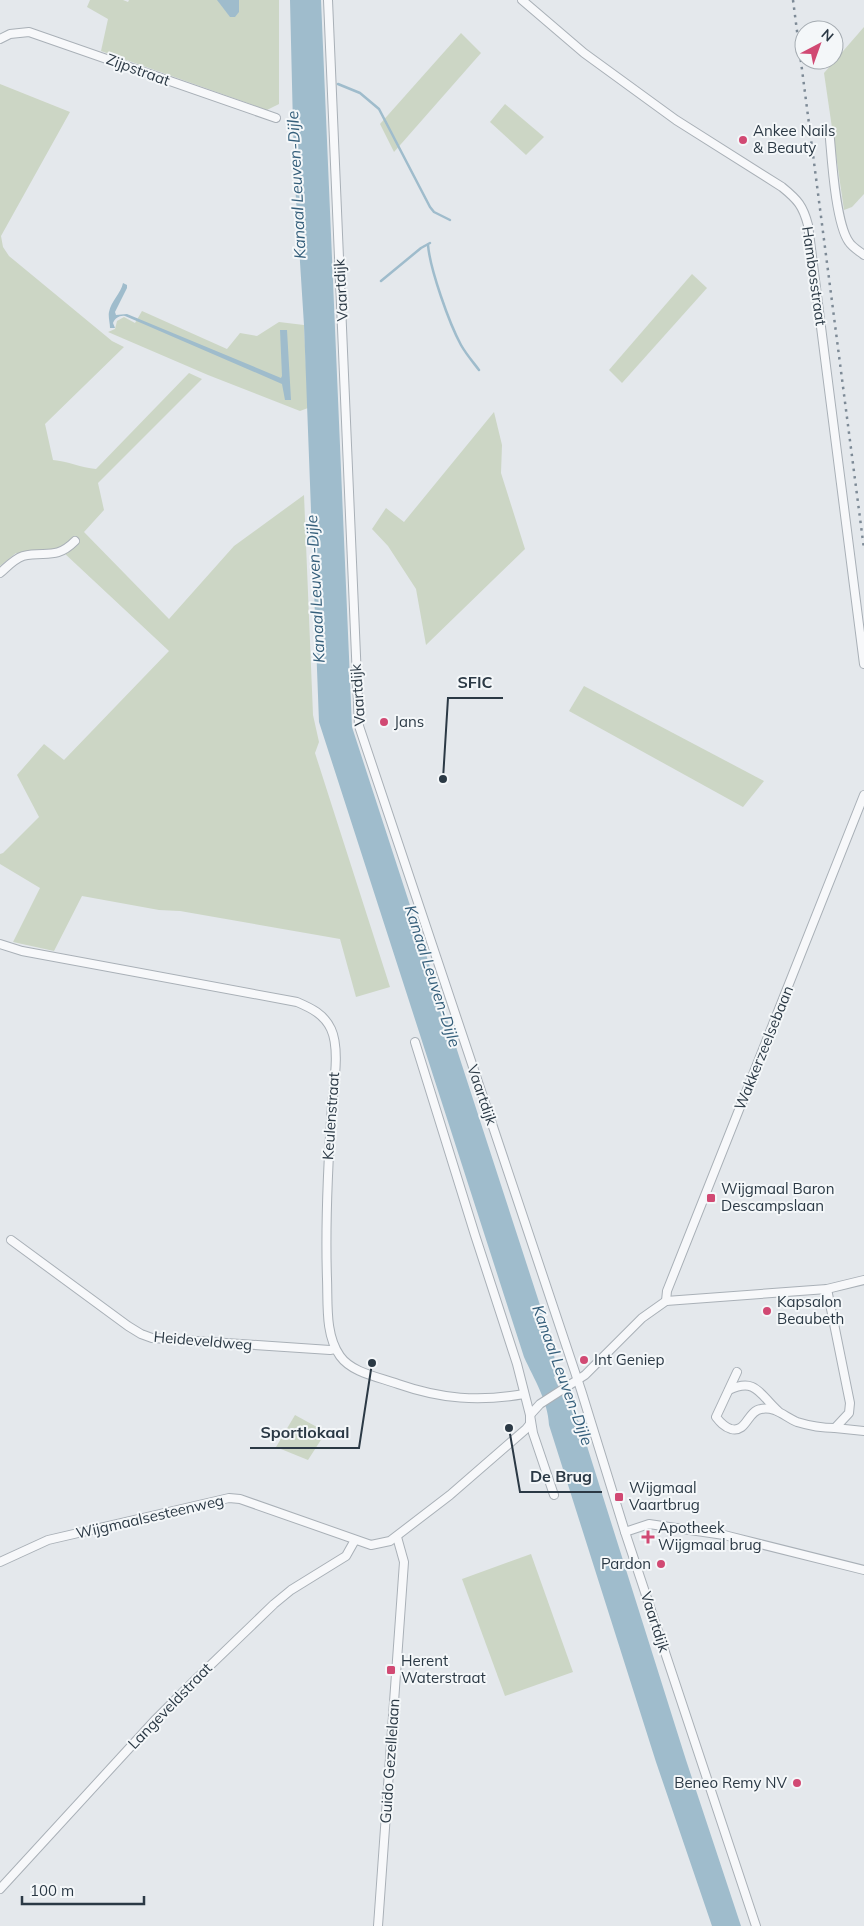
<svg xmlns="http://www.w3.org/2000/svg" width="864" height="1926" font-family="Mulish,sans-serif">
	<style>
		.green { fill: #ccd6c5 }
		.water { fill: #9fbccc }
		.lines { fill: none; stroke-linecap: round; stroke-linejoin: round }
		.stream { stroke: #9fbccc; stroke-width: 2.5 }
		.minor-casing { stroke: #a9b0b7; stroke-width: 10 }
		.minor { stroke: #f7f8fa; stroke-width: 8 }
		.rail { stroke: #7d8a96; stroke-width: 2.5; stroke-dasharray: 2.5 5; stroke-linecap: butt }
		.poi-dot { fill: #d14973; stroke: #f4f7f9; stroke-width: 2 }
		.labels { text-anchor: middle; stroke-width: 4; stroke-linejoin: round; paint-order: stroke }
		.street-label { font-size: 15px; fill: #2b3945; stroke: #f4f7f9 }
		.poi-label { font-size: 15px; fill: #2b3945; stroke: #f4f7f9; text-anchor: start }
		.water-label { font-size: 16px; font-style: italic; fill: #345e7a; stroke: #f4f7f9 }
		.leader { fill: none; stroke: #2b3945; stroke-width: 2 }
		.callout-dot { fill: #2b3945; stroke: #f4f7f9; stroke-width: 2 }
		.callout-label { font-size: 16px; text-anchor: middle; font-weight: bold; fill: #2b3945; stroke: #f4f7f9; stroke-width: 4; stroke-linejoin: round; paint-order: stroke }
	</style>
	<rect width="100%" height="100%" fill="#e4e8ec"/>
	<g class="green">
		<polygon points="90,0 123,0 128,2 129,0 279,0 279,104 267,110 101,51 108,19 87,7"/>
		<polygon points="864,27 864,194 852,207 844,210 824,73"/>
		<polygon points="461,33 481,53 394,152 380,124"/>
		<path d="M0,84l70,28 -69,124 2,11 6,9 103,85 12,6 -79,77 8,36c15,1 28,8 43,9l93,-96 13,6 -104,104 6,27 -20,22 85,87 65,-73 70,-51 9,220 6,27 -4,11 75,234 -34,10 -16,-58 -160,-28 -21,-1 -77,-14 -28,55 -41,-9 27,-54 -40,-24v-10l3,-1 36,-36 -22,-42 27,-31 20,16 105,-109 -106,-99 -9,6 -9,-1 -17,2 -12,-6 -16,13z"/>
		<polygon points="505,104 544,137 526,155 490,122"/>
		<polygon points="692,274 707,288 622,383 609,370"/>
		<polygon points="142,311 227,349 240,333 257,336 279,322 304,325 308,408 300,411 208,375 108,332 115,329 117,321 124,317 135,323"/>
		<polygon points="494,412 502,445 501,473 525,549 426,645 416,589 388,546 372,529 386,508 404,522"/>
		<polygon points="584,686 764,781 743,807 569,711"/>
		<polygon points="295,1415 326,1432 308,1460 276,1447"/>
		<polygon points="531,1554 573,1672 505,1696 462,1579"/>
	</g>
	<g class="water">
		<polygon points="217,0 239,0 239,12 235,17 230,17"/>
		<path d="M290,0h31l31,727 200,615 5,32 -3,3c7,18 20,32 27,50l105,333 55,166h-29l-56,-164 -107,-337c-1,-24 -15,-46 -25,-68l-205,-635 -15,-397 -10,-157z"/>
		<path d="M123,283l4,2v3l-12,24 1,3 11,-1 154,64 1,-2 -2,-46h7l4,70h-6l-3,-16 -157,-68c-5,-1 -10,2 -12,7l2,5h-5c0,-5 -2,-12 -1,-16 2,-11 12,-19 14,-29z"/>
	</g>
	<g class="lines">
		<g class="stream">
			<polyline points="338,84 360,93 379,109 430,207 434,212 450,220"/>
			<path d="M428,245c2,24 21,78 33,100 5,9 12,17 18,25"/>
			<polyline points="381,281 421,248 430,243"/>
		</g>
		<defs>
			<g id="minor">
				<polyline points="328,0 359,726 581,1390 625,1532 756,1926"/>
				<path d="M522,0l62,53 92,67 106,67c16,13 21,19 26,38l56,439"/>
				<polyline points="0,39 10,34 29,32 276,118"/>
				<path d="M830,139c2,23 6,85 19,103 3,5 10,9 15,13"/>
				<path d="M0,573c7,-6 14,-14 23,-17 22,-6 32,5 52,-15"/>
				<path d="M0,944l22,7 275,51c14,6 27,12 34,27 9,19 3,55 1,76 -4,58 -7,116 -5,174 1,25 -2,56 13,77 12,17 39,21 58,28 43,15 81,18 126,10"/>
				<polyline points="415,1042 475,1235 517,1364 530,1415 533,1433 554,1495"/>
				<polyline points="11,1240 128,1326 141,1334 152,1338 330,1350 335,1349"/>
				<polyline points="666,1301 667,1291 864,795"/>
				<path d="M737,1372l-21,45c4,5 8,10 15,12 16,4 16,-18 30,-20 14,-3 24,8 36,13 13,4 25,6 38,6l14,-15 1,-10 -23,-114"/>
				<path d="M729,1390c27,-13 31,5 49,21"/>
				<polyline points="835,1428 864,1431"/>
				<polyline points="625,1532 649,1524 724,1535 864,1570"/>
				<polyline points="0,1562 48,1540 229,1498 240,1499 371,1545 390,1541 450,1495 526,1429 530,1424 530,1415 540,1404 585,1375 642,1318 666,1301 827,1289 864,1280"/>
				<polyline points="0,1889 156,1719 194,1681 274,1604 291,1590 346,1556 355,1540"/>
				<polyline points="378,1926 404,1562 397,1537"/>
			</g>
		</defs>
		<use href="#minor" class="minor-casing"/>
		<use href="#minor" class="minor"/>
		<polyline class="rail" points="793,0 864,549"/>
	</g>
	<g class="poi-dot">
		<circle cx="743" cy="140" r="5"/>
		<circle cx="384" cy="722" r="5"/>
		<rect x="706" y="1193" width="10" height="10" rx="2.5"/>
		<circle cx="767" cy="1311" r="5"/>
		<circle cx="584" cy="1360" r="5"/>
		<rect x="614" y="1492" width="10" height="10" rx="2.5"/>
		<path d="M645.5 1529.5h5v5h5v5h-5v5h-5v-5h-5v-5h5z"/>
		<circle cx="661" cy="1564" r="5"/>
		<rect x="386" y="1665" width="10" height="10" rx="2.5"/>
		<circle cx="797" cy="1783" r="5"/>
	</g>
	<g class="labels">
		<g class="street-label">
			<text transform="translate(138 70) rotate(20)" y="5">Zijpstraat</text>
			<text transform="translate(814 276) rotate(82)" y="5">Hambosstraat</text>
			<text transform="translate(341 290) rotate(-93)" y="5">Vaartdijk</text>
			<text transform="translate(358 695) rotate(-94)" y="5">Vaartdijk</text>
			<text transform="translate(764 1048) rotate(-68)" y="5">Wakkerzeelsebaan</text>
			<text transform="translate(482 1095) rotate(71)" y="5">Vaartdijk</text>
			<text transform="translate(331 1116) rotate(-86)" y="5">Keulenstraat</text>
			<text transform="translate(203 1341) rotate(5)" y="5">Heideveldweg</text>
			<text transform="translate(150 1517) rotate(-13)" y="5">Wijgmaalsesteenweg</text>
			<text transform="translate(655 1622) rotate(72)" y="5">Vaartdijk</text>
			<text transform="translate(170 1706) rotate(-46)" y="5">Langeveldstraat</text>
			<text transform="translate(390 1761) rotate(-86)" y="5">Guido Gezellelaan</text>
		</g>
		<g class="poi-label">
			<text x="753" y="136">Ankee Nails<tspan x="753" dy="17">&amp; Beauty</tspan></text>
			<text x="394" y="727">Jans</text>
			<text x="721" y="1194">Wijgmaal Baron<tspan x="721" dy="17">Descampslaan</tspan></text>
			<text x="777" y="1307">Kapsalon<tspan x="777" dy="17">Beaubeth</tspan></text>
			<text x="594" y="1365">Int Geniep</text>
			<text x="629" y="1493">Wijgmaal<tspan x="629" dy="17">Vaartbrug</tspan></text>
			<text x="658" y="1533">Apotheek<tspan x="658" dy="17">Wijgmaal brug</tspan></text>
			<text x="651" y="1569" text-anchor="end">Pardon</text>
			<text x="401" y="1666">Herent<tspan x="401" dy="17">Waterstraat</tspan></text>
			<text x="787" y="1788" text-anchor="end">Beneo Remy NV</text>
		</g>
		<g class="water-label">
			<text transform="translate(296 185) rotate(-93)" y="6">Kanaal Leuven-Dijle</text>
			<text transform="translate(315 589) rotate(-93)" y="6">Kanaal Leuven-Dijle</text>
			<text transform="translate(433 976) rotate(72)" y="6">Kanaal Leuven-Dijle</text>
			<text transform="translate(563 1375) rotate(70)" y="6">Kanaal Leuven-Dijle</text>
		</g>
	</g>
	<path class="leader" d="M443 779L448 698H503M372 1363L359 1448H250M509 1428L520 1492H602"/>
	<g class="callout-dot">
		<circle cx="443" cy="779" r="5"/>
		<circle cx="372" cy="1363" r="5"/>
		<circle cx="509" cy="1428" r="5"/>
	</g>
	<g class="callout-label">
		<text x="475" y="688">SFIC</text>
		<text x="305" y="1438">Sportlokaal</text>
		<text x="561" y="1482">De Brug</text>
	</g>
	<g transform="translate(819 45) rotate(41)"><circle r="24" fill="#f4f7f9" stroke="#a4abb1"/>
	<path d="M0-4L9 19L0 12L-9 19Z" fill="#d14973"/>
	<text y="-8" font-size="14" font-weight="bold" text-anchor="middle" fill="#2b3945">N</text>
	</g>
	<path d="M22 1896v8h122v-8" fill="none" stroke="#2b3945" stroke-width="2.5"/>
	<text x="30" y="1896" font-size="15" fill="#2b3945" stroke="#f4f7f9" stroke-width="4" paint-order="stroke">100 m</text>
</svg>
